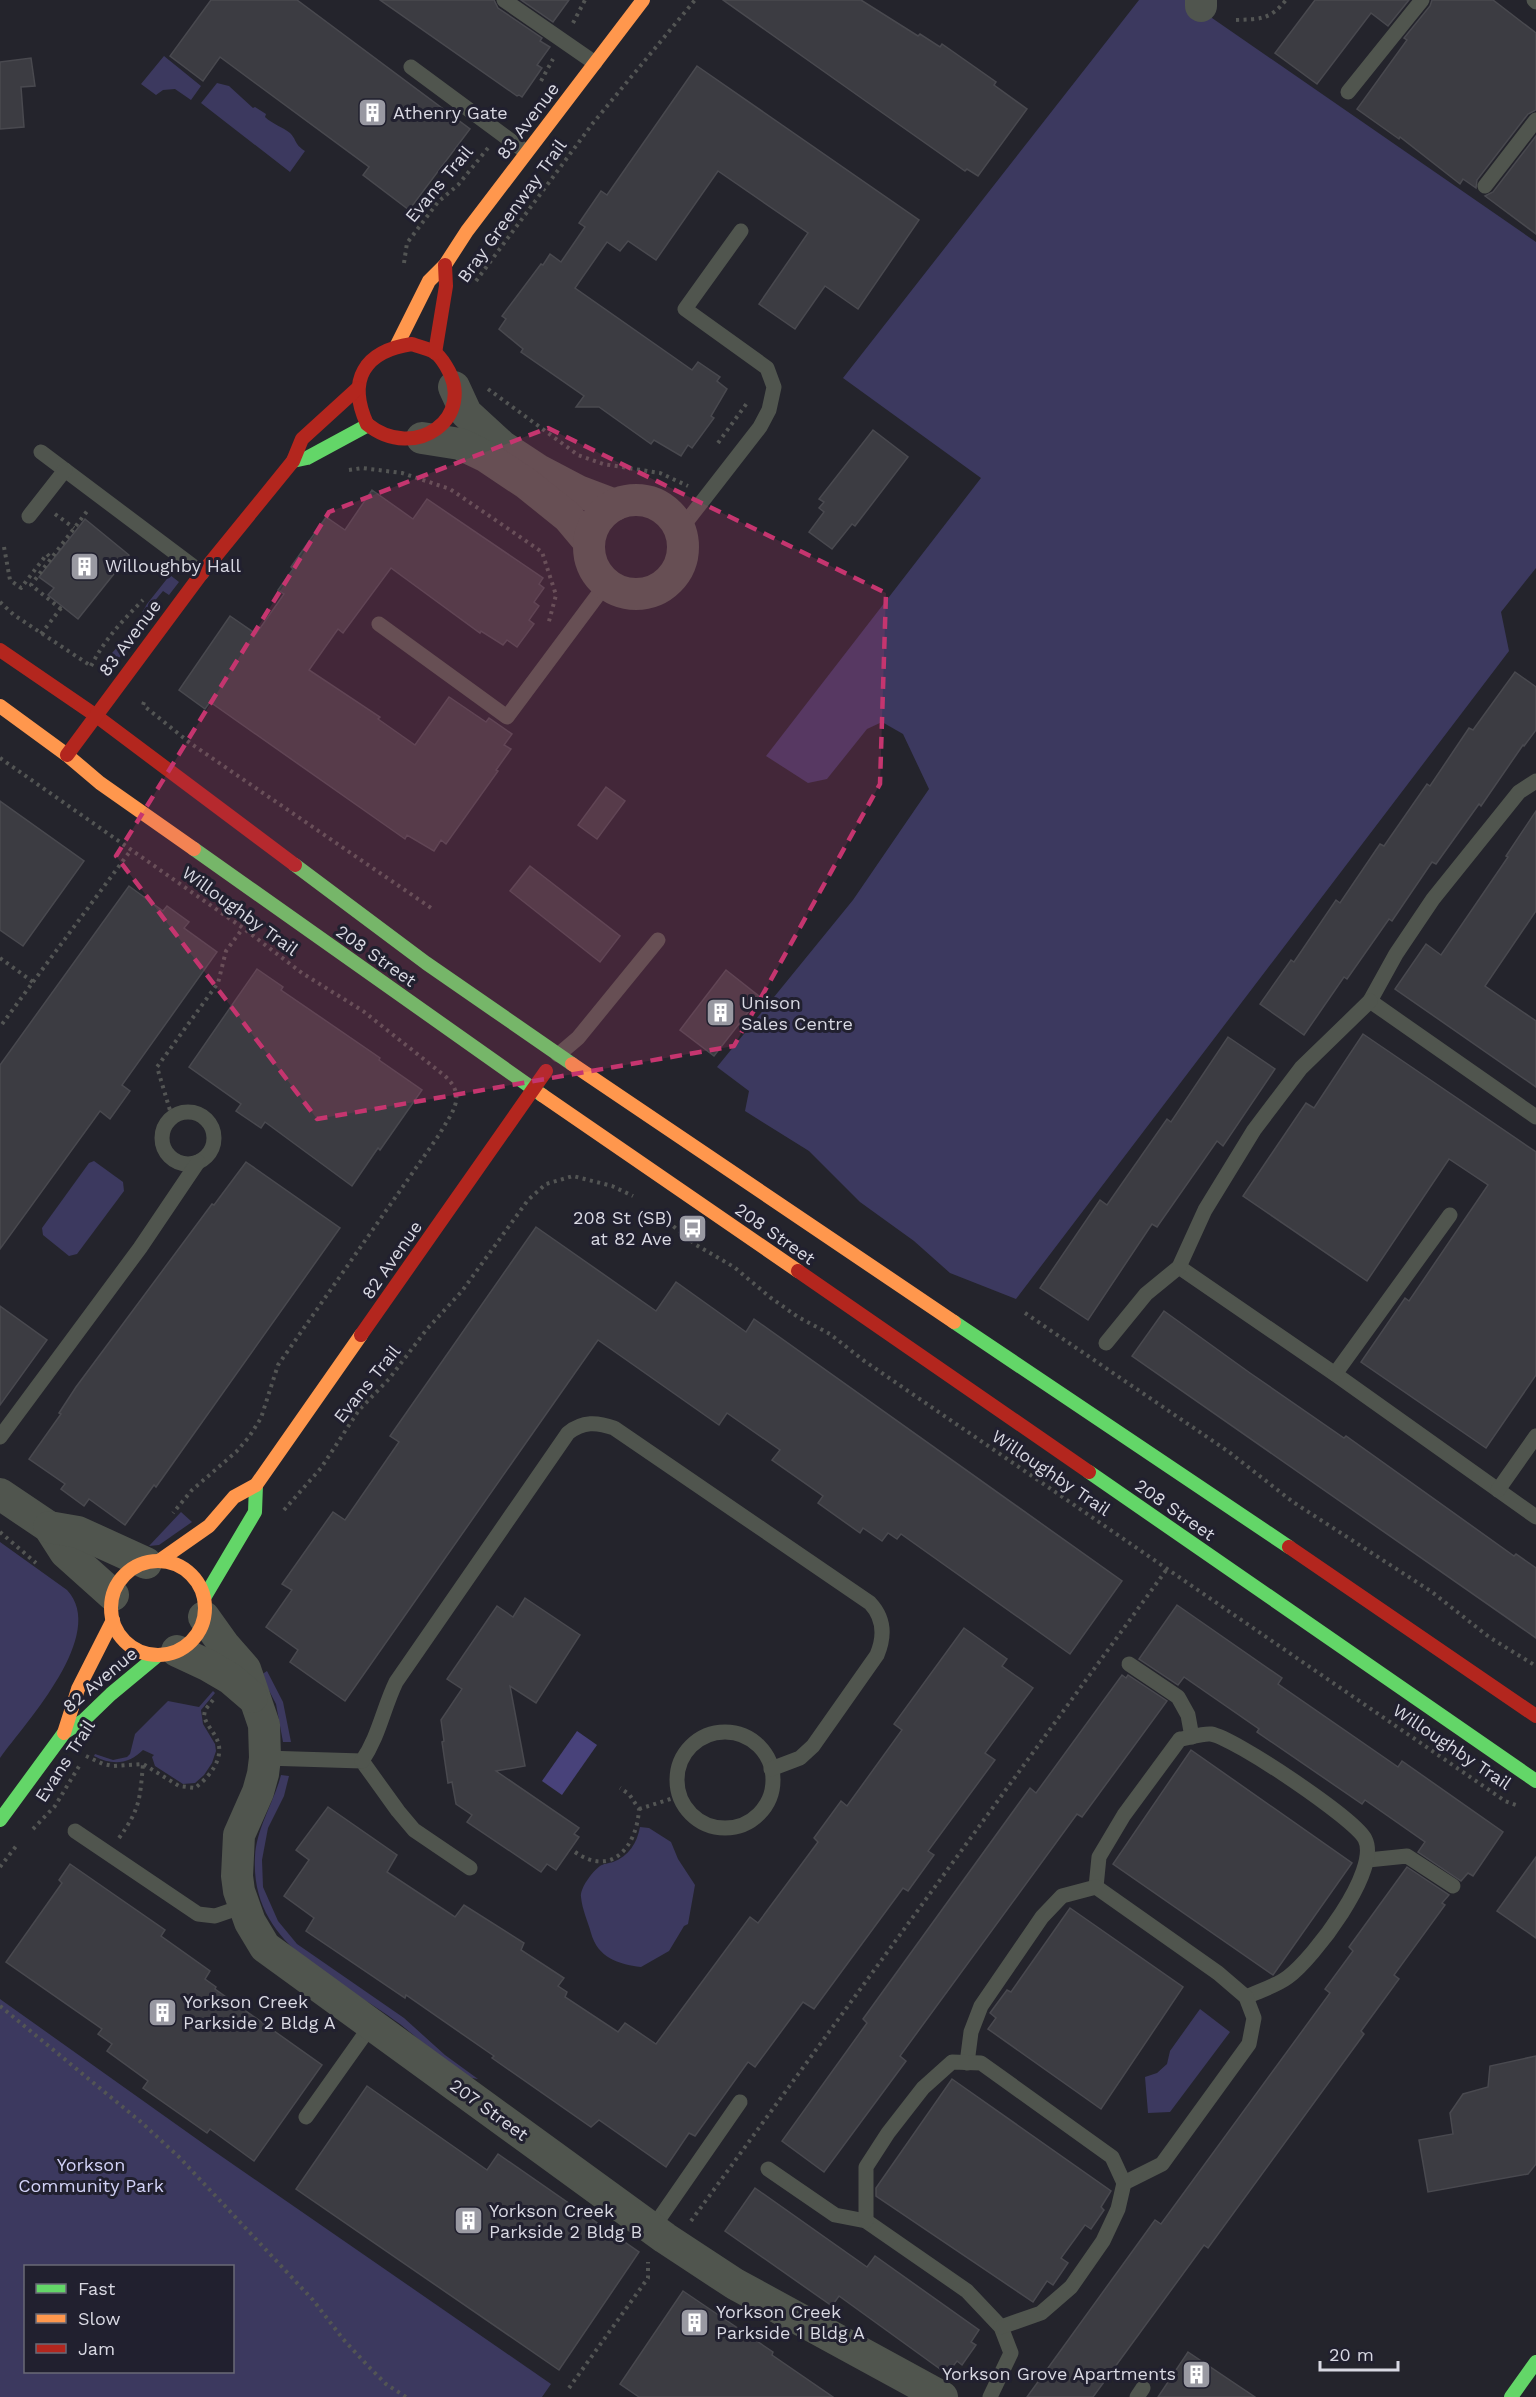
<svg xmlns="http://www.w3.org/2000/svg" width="1536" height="2397" font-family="'Work Sans',sans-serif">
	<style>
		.green { fill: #3c395f; fill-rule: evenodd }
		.water { fill: #48427a }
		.building { fill: #3c3c42; stroke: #49494f; stroke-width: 1.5 }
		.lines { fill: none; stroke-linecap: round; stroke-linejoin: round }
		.path { stroke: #535554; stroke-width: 4; stroke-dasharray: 3 4.5; stroke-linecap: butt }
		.lane { stroke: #50554e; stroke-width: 15 }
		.street { stroke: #50554e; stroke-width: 32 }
		.fast { stroke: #63d668; stroke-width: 14 }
		.slow { stroke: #ff974d; stroke-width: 14 }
		.jam { stroke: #b3261e; stroke-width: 14 }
		.marked { fill: #c5356f; fill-opacity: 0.2; stroke: #c5356f; stroke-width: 4.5; stroke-dasharray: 12 8; stroke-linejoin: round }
		.labels { text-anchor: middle; stroke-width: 6; stroke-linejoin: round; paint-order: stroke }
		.poi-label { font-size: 18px; fill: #d8d8e2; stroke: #21202f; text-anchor: start }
		.street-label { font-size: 18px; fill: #d8d8e2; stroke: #21202f }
		.park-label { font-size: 18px; fill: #d3d3f8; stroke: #21202f }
	</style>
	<rect width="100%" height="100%" fill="#24242c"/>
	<g class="green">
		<polygon points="1139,0 1186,0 1536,242 1536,568 1501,612 1509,651 1016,1299 950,1273 914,1241 860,1202 809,1151 745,1111 749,1091 717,1067 853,900 929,789 903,734 882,722 867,729 827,779 808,783 766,756 981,478 843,378"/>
		<polygon points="164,56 201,86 191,100 175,89 163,90 156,95 141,84"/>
		<path d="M217,83l12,3 24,22 2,-1 11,7 -1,3c7,7 18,10 25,16 7,7 4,11 15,18l-15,21 -89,-69z"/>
		<polygon points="170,575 179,582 169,595 163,591 148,609 154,614 115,663 102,673 103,663 131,632 147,604"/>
		<polygon points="94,1161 123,1182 124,1191 77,1254 69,1256 43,1235 42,1228 89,1163"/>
		<polygon points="181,1512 192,1522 159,1545 149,1546"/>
		<path d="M0,1542l67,48c41,44 -40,131 -67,168z"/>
		<polygon points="267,1671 283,1702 291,1742 283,1742 276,1704 261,1675"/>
		<path d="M213,1691l2,2 -14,17 2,14 12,20 1,7 -4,12 -8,12 -9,8 -12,1 -28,-18 -3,-9 2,-2 -11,-5c-14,14 -30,16 -49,6l1,-2 18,6 14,-3 3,-3 5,-20 33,-33 31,6z"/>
		<path d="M281,1775l8,1 -5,20 -16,32 -6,32 1,27 15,34 19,23 107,74 41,37 33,24 -17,-3 -6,-4c-18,-16 -36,-33 -55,-48 -61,-46 -150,-77 -145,-167 1,-28 19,-55 26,-82z"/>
		<path d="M640,1827l9,1 22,14 7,17 17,26 -7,39 -4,2 -15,25 -28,16c-23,-3 -43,-9 -50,-34 -3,-11 -9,-24 -10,-36 -1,-9 11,-25 19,-31 3,-2 9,-3 13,-4 16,-6 24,-19 27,-35z"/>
		<path d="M0,1999l208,148 343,237 -9,13h-542zM26,2266h206v106h-206z"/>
		<polygon points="1200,2009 1230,2032 1170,2112 1148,2113 1145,2077 1157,2073 1167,2064 1170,2051"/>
	</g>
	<polygon class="water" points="577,1731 597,1745 562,1795 542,1781"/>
	<g class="building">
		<polygon points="211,0 297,0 470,129 409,210 363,175 369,167 220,57 203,81 170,56"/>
		<polygon points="380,0 494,0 498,8 542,38 540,41 550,47 537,65 542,68 522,97 519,95 517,96"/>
		<polygon points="521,0 569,0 553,22"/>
		<polygon points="723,0 861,0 918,36 920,34 940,47 942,44 996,82 994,85 1027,109 978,176 967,169 965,171 867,102"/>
		<polygon points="1315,0 1409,0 1388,26 1371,13 1317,84 1275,53"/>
		<polygon points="1432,0 1493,0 1536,33 1536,110 1528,114 1477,180 1476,188 1463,179 1460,184 1400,137 1399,139 1357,109 1407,40 1404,38 1430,6"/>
		<polygon points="31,58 35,86 21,87 24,127 0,129 0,62"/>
		<polygon points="697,66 919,220 858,309 825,286 795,329 759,304 808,233 718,171 656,260 628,241 620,251 607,242 575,288 692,370 698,362 720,377 717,381 727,389 711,416 714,418 692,448 688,445 681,456 654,440 651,444 599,407 576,407 584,396 521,352 523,349 499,329 506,319 502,316 541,264 543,265 550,254 561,262 585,227 579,223 601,191 607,195"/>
		<polygon points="1536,136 1536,234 1485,196 1493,192"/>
		<polygon points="873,430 908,457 855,526 852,524 832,549 809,532 824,512 819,508 824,502 819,499"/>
		<polygon points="372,490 413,519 427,499 543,578 539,584 544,588 534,602 539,606 529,620 534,624 517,647 507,640 503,645 481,631 480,633 391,568 343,633 338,629 309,670 380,717 378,719 415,745 449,697 486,722 489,718 512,734 504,745 511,749 496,770 498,771 446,844 441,840 434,851 407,835 405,839 210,702 205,709 179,690 230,616 256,634 284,594 278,590 293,569 291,567 326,517 345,530"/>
		<polygon points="85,519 129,555 78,619 48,595 54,588 39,577"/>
		<polygon points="1515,672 1536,687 1536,730 1524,746 1523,745 1481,806 1479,804 1436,864 1432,862 1392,921 1389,919 1347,979 1344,977 1304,1035 1260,1004 1291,960 1294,962 1336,900 1340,903 1380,844 1384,846 1427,784 1430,786 1469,728 1473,730"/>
		<polygon points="606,787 625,801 597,839 578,825"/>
		<polygon points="0,801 84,861 23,946 0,930"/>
		<polygon points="1536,811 1536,911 1485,986 1536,1021 1536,1087 1395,989 1426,944 1441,955 1508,857 1506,856"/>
		<polygon points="530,866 620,936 600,962 510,891"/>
		<polygon points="129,886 163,911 167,906 189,922 184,928 217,952 122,1085 130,1091 110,1119 100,1111 0,1249 0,1065"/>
		<polygon points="257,969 283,987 281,990 380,1058 379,1060 422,1090 380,1150 378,1148 352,1186 265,1122 261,1128 236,1111 241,1104 189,1067"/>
		<polygon points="726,970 760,997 714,1056 680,1030"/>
		<polygon points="1363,1034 1536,1152 1536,1375 1486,1448 1361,1362 1405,1298 1409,1301 1488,1185 1449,1159 1367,1281 1243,1196 1306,1103 1314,1108"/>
		<polygon points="1228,1037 1275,1069 1223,1146 1217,1141 1157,1227 1152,1224 1088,1320 1040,1288 1100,1200 1107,1205 1167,1119 1171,1122"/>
		<polygon points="246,1162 340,1228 156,1487 154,1485 125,1525 89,1499 84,1506 61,1489 65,1484 29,1459 61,1414 59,1413 76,1387 212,1204 214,1205"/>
		<polygon points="536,1227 656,1311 676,1282 746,1332 754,1319 1122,1581 1070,1654 901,1534 897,1539 888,1533 882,1541 863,1528 860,1533 818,1503 823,1496 772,1460 780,1450 727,1413 719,1425 598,1340 345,1701 290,1662 298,1650 266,1627 292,1590 282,1584 333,1512 345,1520 399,1442 390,1436"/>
		<polygon points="0,1306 47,1340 0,1405"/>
		<polygon points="1164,1311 1250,1373 1344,1438 1346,1436 1514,1556 1516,1554 1536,1568 1536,1638 1132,1356"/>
		<polygon points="525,1598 580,1635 536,1703 510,1686 525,1766 496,1771 579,1828 574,1834 579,1837 556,1870 547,1864 541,1872 467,1822 472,1815 456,1804 452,1782 448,1783 442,1742 444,1741 441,1720 462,1689 447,1679 497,1606 513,1617"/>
		<polygon points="1177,1605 1282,1678 1278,1684 1398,1767 1402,1761 1503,1832 1473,1876 1468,1873 1461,1881 1418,1852 1425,1842 1365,1800 1362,1804 1257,1732 1259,1729 1184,1677 1178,1685 1139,1659"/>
		<polygon points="964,1628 1007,1659 1002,1666 1033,1688 985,1753 995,1760 928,1851 934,1855 908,1891 903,1888 814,2009 803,2002 755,2067 748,2062 695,2136 689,2133 666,2167 599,2120 591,2127 492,2058 494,2056 406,1995 405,1998 306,1931 314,1918 284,1896 309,1860 296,1850 328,1807 397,1855 387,1872 455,1917 464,1905 524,1943 521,1950 564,1978 558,1986 567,1992 565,1997 618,2032 625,2023 656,2044 750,1917 758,1923 818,1842 814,1838 841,1801 847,1806 902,1730 894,1724"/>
		<polygon points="1122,1675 1126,1678 1128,1675 1167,1701 1082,1817 1077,1814 900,2056 906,2061 824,2172 782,2141 867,2023 863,2019 1030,1788 1036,1793"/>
		<polygon points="1191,1750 1352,1863 1273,1975 1113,1864"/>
		<polygon points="1536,1857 1536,1938 1497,1911"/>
		<polygon points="70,1864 165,1930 161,1936 210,1971 205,1979 216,1987 215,1989 322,2065 254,2161 210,2129 207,2133 143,2088 148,2081 107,2051 112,2044 98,2034 102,2029 6,1962 62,1883 59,1880"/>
		<polygon points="1407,1867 1449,1895 1442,1903 1445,1905 1394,1975 1399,1979 1361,2031 1364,2034 1208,2248 1204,2245 1093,2397 1027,2397 1155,2220 1161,2224 1330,1993 1325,1989 1353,1951 1349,1947"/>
		<polygon points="1070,1908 1183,1987 1101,2109 988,2029 996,2018 990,2013 1007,1990 1011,1992"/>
		<polygon points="1536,2056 1536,2164 1528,2174 1428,2192 1419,2140 1453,2134 1450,2113 1463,2094 1488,2087 1490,2066"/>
		<polygon points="952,2079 1111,2191 1101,2207 1104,2210 1091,2229 1085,2225 1061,2258 1068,2263 1053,2285 1047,2281 1033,2302 876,2196 876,2188"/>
		<polygon points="367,2086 487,2170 498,2154 639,2252 559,2370 296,2189"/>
		<polygon points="755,2188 867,2267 875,2256 979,2330 971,2342 976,2345 962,2365 957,2361 947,2374 839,2296 832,2306 725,2231"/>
		<polygon points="683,2291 773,2352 772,2355 833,2397 639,2397 620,2384"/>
		<polygon points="1188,2352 1255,2397 1158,2397"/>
	</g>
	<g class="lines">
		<g class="path">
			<path d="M1236,20c24,-1 34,0 50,-20"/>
			<polyline points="573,23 585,0"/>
			<polyline points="541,81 553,59"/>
			<polyline points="404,263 407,243 438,202 458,185 488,148"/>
			<polyline points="476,281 593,123 695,0"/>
			<polyline points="488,389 578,455 603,464 660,473 688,486"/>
			<polyline points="718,443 747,403"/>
			<polyline points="349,470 362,468 402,473 450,489 542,552 556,595 548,625"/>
			<polyline points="55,514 74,528"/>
			<polyline points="4,547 10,580 21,588 47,554 51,558"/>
			<polyline points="0,602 14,615 91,666"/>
			<polyline points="61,609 31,585 88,510"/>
			<polyline points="41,634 61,608"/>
			<path d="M91,666c14,-27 31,-45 52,-66"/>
			<polyline points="144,702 143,705 190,743 434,910"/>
			<path d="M0,758l243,170 59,45 61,38 82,65c23,21 6,37 -6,59l-161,230 -17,53 -12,19 -13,15 -44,38 -19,23"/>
			<polyline points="0,958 33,982 0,1027"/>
			<polyline points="33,982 131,850"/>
			<polyline points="172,1117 157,1067 218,983 226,951 243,928"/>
			<polyline points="656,1212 696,1245 734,1267 771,1298 798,1317 830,1334 863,1360 1505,1801 1516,1805"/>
			<polyline points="1025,1313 1229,1452 1293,1502 1432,1592 1489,1637 1536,1666"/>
			<polyline points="284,1510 321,1468 359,1410 389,1379 427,1329 462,1291 528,1200 546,1184 573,1176 612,1186 633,1196"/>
			<polyline points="0,1532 36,1563"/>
			<path d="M86,1756l17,8 10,2 30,-2 36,22 16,2c13,-10 29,-28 23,-46 -3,-9 -11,-16 -14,-26l1,-6 8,-10"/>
			<polyline points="639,1809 680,1796"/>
			<polyline points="33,1829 55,1806 81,1763"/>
			<path d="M119,1838c21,-29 21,-39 24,-74"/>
			<path d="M575,1852c37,26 62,-6 64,-43l-10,-15 -9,-6"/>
			<polyline points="0,1867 17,1845"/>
			<polyline points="0,2006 141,2122 179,2157 313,2300 343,2339 367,2365 386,2384 406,2397"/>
			<polyline points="691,2221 1167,1569"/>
			<polyline points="569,2388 648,2278 648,2262"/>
		</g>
		<g class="lane">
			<polyline points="504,0 595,63"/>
			<polyline points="1534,0 1536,2"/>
			<polyline points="411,67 526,152"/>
			<polyline points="1348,92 1422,0"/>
			<polyline points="1485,186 1536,120"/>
			<polyline points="41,452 202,573"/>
			<polyline points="29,516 65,470"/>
			<polyline points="680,530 760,427 769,410 774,387 767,368 685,309 741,231"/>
			<polyline points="379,624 507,717 606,584"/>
			<polyline points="1536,781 1519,792 1433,899 1396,954 1370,1001 1536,1117"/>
			<polyline points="558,1055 578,1038 658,940"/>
			<circle cx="188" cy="1138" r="26"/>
			<polyline points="1179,1267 1335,1374 1536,1517"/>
			<polyline points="1106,1343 1146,1294 1179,1267 1205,1210 1254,1130 1301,1068 1370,1001"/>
			<polyline points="1335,1374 1450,1215"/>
			<polyline points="0,1437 140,1248 198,1162"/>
			<polyline points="1498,1490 1536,1436"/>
			<polyline points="1129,1664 1178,1697 1188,1715 1192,1737"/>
			<circle cx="725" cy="1780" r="48"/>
			<polyline points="265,1758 362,1761 398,1811 414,1830 470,1868"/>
			<path d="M362,1761c17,-25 21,-52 34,-79l172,-249c15,-12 29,-11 46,-5l256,175c14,15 15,33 7,52l-64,91 -13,12 -29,11"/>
			<polyline points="75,1831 198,1914 215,1916 244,1906"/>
			<polyline points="1368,1860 1407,1856 1453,1886"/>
			<path d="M1096,1887l3,-30 25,-42 56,-76c9,-1 22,-6 31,-5 24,4 144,85 154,105 16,31 -52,120 -77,138 -12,9 -29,14 -42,20"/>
			<polyline points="967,2063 971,2032 981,2006 1042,1917 1062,1896 1096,1887 1218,1973 1246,1997 1254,2018 1249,2044 1162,2164 1124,2183"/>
			<polyline points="306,2117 372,2024"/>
			<polyline points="768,2169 835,2215 866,2221 967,2291 1001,2327 1011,2353 990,2397"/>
			<polyline points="866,2221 866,2167 888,2133 923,2088 952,2062 981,2063 1112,2157 1124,2183 1118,2209 1103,2241 1071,2287 1041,2313 1001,2327"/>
			<polyline points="652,2229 740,2102"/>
			<polyline points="1137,2397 1143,2388"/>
		</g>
		<g class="street">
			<polyline points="1201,0 1201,6"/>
			<polyline points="454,387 466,413 502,446 540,471 578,491 615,505"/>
			<polyline points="422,438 460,444 485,456 527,484 568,517 589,542"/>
			<circle cx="636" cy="547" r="47"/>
			<polyline points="0,1494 49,1527 65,1552 113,1595"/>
			<polyline points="49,1527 78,1532 146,1563"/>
			<polyline points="204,1617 224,1645 245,1669 264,1725 265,1758 263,1774 258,1792 239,1835 237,1876 239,1891 250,1922 265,1947 665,2238 735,2284 942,2397"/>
			<polyline points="177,1651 207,1665 231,1679 252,1697"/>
		</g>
		<g class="fast">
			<polyline points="293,461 307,458 368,425"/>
			<polyline points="194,849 542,1095"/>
			<polyline points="295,865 426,963 572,1064"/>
			<polyline points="954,1322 1289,1547"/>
			<polyline points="1089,1472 1536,1781"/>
			<polyline points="204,1598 255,1512 256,1485"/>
			<polyline points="0,1820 64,1733 84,1720 111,1694 158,1655"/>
			<polyline points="1511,2397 1536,2362"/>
		</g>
		<g class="slow">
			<polyline points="397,345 429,281 445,265 467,231 643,0"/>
			<polyline points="0,706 67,755 100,783 194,849"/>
			<polyline points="572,1064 954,1322"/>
			<polyline points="542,1095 798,1271"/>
			<polyline points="159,1561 209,1526 234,1497 256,1485 361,1335"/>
			<circle cx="158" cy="1608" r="47"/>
			<polyline points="64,1733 78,1689 113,1620"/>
		</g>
		<g class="jam">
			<path d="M412,344c7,3 15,4 22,8 5,3 9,9 12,14 32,51 -31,97 -79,58 -20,-44 -3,-73 45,-80z"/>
			<polyline points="435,353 446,286 445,265"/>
			<polyline points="0,650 95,715 295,865"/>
			<polyline points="67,755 202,573 293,461 302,439 358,388"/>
			<polyline points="798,1271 1089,1472"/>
			<polyline points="361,1335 546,1071"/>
			<polyline points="1289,1547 1536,1716"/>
		</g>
	</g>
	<path class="marked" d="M548,428l338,165 -6,191 -146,262 -417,73 -201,-263 213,-344z"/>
	<defs>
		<symbol id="building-square" viewBox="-11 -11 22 22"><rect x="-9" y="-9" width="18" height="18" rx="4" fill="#9999a2" stroke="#21202f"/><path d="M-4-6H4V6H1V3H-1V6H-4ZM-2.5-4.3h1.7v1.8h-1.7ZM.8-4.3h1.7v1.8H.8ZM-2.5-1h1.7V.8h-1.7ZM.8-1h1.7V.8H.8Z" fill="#fff"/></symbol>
		<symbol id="bus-square" viewBox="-11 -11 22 22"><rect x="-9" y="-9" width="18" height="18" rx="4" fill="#9999a2" stroke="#21202f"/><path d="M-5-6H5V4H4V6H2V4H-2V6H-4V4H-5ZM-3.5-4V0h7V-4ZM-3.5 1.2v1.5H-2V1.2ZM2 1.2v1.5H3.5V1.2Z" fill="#fff"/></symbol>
	</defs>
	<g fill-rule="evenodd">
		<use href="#building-square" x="356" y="96" width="33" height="33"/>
		<use href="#building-square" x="68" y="550" width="33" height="33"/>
		<use href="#building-square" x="704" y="996" width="33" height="33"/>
		<use href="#bus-square" x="676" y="1212" width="33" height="33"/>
		<use href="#building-square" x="146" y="1996" width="33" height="33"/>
		<use href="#building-square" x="452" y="2204" width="33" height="33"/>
		<use href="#building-square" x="678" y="2306" width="33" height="33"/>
		<use href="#building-square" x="1180" y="2358" width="33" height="33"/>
	</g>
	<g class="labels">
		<g class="poi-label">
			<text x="393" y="119">Athenry Gate</text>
			<text x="105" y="572">Willoughby Hall</text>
			<text x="741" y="1009">Unison<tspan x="741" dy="21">Sales Centre</tspan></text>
			<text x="672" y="1224" text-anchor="end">208 St (SB)<tspan x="672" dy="21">at 82 Ave</tspan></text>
			<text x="183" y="2008">Yorkson Creek<tspan x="183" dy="21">Parkside 2 Bldg A</tspan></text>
			<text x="489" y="2217">Yorkson Creek<tspan x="489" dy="21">Parkside 2 Bldg B</tspan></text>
			<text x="716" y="2318">Yorkson Creek<tspan x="716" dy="21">Parkside 1 Bldg A</tspan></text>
			<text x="1176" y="2380" text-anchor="end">Yorkson Grove Apartments</text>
		</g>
		<g class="street-label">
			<text transform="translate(528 121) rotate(-53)" y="6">83 Avenue</text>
			<text transform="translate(439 184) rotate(-50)" y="6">Evans Trail</text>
			<text transform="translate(512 211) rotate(-54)" y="6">Bray Greenway Trail</text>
			<text transform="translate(130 638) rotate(-53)" y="6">83 Avenue</text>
			<text transform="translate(240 911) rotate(36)" y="6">Willoughby Trail</text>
			<text transform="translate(376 956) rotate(35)" y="6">208 Street</text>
			<text transform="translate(775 1234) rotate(35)" y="6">208 Street</text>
			<text transform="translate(392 1260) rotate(-55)" y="6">82 Avenue</text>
			<text transform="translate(367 1384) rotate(-51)" y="6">Evans Trail</text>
			<text transform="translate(1051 1473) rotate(34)" y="6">Willoughby Trail</text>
			<text transform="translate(1175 1510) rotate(35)" y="6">208 Street</text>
			<text transform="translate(100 1680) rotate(-40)" y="6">82 Avenue</text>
			<text transform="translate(1452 1747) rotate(34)" y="6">Willoughby Trail</text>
			<text transform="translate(65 1761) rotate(-57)" y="6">Evans Trail</text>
			<text transform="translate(489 2110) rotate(36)" y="6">207 Street</text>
		</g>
		<g class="park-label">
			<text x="91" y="2171">Yorkson<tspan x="91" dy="21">Community Park</tspan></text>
		</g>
	</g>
	<rect x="24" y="2265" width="210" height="108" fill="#21202f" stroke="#6a6a77" stroke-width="1.5"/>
	<rect x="36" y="2284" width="30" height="9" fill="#63d668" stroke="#6a6a77" stroke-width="1.5"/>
	<text x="78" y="2295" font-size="18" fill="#d8d8e2">Fast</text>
	<rect x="36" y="2314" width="30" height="9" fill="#ff974d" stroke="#6a6a77" stroke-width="1.5"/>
	<text x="78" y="2325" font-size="18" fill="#d8d8e2">Slow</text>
	<rect x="36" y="2344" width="30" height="9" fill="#b3261e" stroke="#6a6a77" stroke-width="1.5"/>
	<text x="78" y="2355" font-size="18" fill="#d8d8e2">Jam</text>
	<path d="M1320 2361v9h78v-9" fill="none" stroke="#d8d8e2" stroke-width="3"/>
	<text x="1329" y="2361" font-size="18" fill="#d8d8e2" stroke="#21202f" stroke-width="4.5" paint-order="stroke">20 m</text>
</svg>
